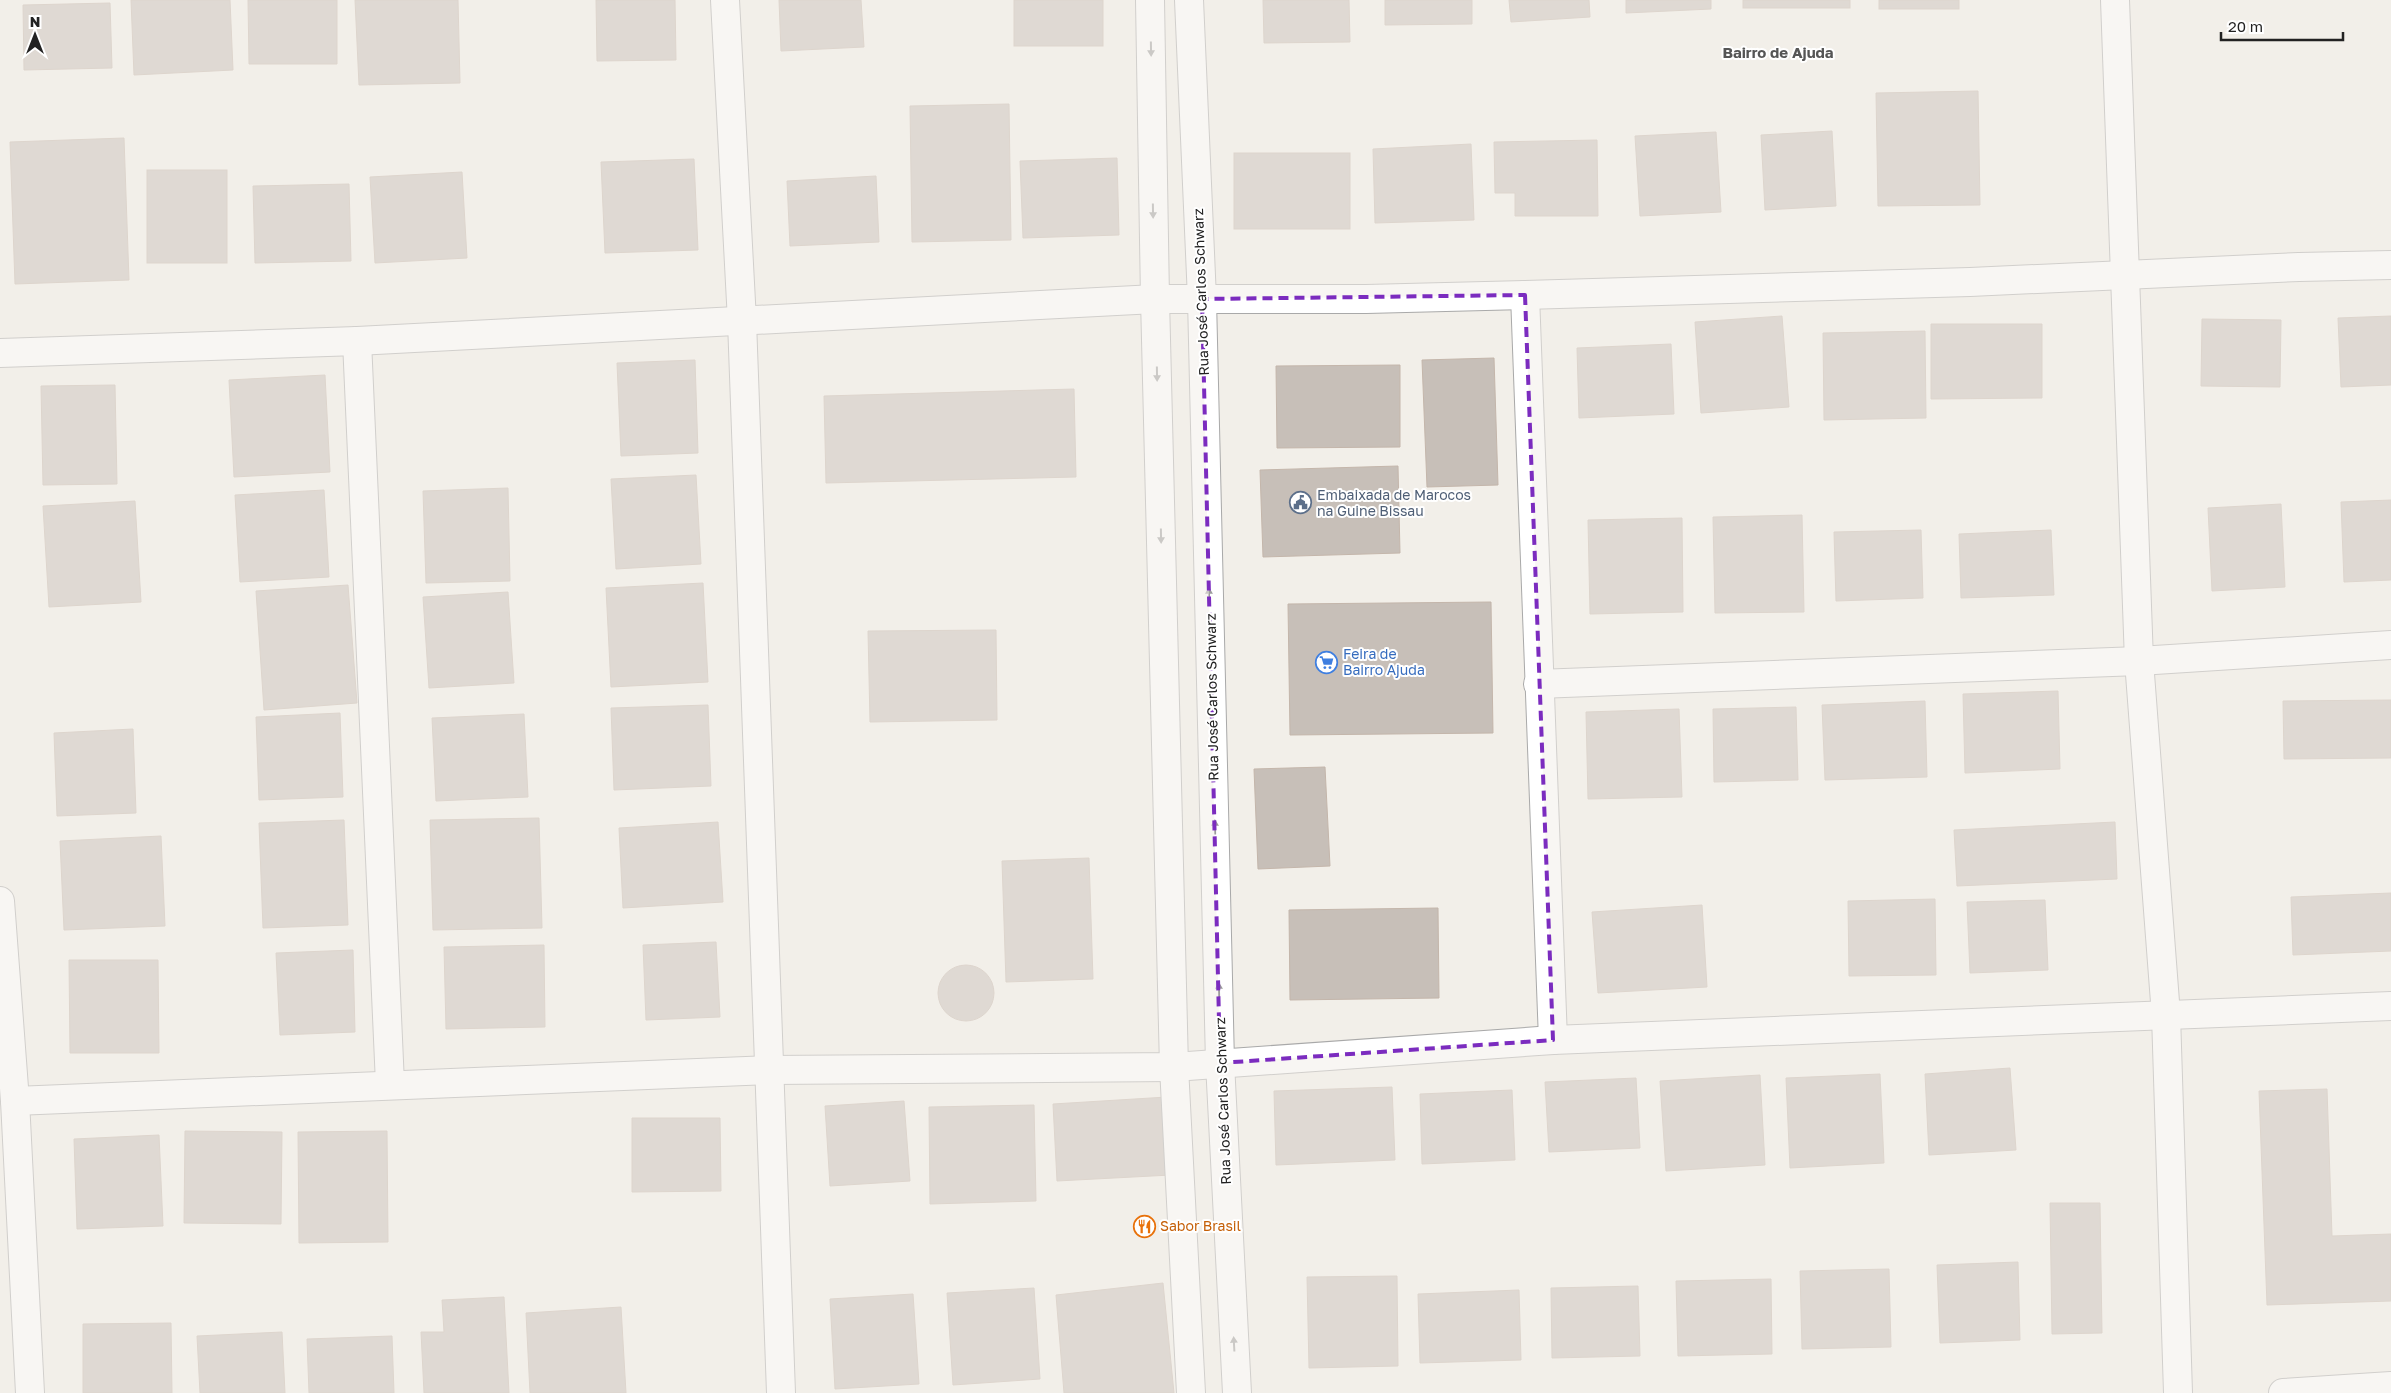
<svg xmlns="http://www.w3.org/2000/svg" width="2391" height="1393" font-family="'Golos Text',sans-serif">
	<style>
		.building { fill: #c7bfb8; stroke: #c4b6ab }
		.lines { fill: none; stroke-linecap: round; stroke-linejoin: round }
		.minor-casing { stroke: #a9a9a9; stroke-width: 30 }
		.minor { stroke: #fff; stroke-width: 28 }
		.oneway { fill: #9c9c9c }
		.marked { fill: none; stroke: #7b2cbf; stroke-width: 4; stroke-dasharray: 10 6; stroke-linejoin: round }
		.labels { text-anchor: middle; stroke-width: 4; stroke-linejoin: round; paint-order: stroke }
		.street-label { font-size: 14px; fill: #222; stroke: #fff }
		.service-label { font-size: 14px; fill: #4e5e75; stroke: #fff; text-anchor: start }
		.shop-label { font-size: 14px; fill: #366cbe; stroke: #fff; text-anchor: start }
		.food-label { font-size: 14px; fill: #c56008; stroke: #fff; text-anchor: start }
		.neighbourhood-label { font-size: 15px; font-weight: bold; fill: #555; stroke: #fff }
	</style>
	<rect width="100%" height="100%" fill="#f2efe9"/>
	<g class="building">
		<polygon points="131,0 230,0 233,70 134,75"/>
		<polygon points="248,0 337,0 337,64 249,64"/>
		<polygon points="355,0 458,0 460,83 359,85"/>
		<polygon points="596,0 675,0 676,60 597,61"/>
		<polygon points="779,0 861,0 864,47 781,51"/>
		<rect x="1014" y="0" width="89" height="46"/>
		<polygon points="1263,0 1349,0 1350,42 1264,43"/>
		<polygon points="1385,0 1472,0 1472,24 1385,25"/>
		<polygon points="1509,0 1589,0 1590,17 1511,22"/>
		<polygon points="1626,0 1711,0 1711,9 1626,13"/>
		<rect x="1743" y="0" width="107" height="8"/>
		<rect x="1879" y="0" width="80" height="9"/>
		<polygon points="110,3 112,68 24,70 23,5"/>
		<polygon points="1978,91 1980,205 1878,206 1876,93"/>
		<polygon points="1009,104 1011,240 912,242 910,106"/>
		<polygon points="1832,131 1836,206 1765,210 1761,135"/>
		<polygon points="1716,132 1721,212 1640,216 1635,136"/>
		<polygon points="124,138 129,280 15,284 10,142"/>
		<polygon points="1597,140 1598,216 1515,216 1515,193 1495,193 1494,142"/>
		<polygon points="1471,144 1474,220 1375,223 1373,149"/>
		<rect x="1234" y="153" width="116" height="76"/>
		<polygon points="1117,158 1119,235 1023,238 1020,161"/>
		<polygon points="694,159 698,250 605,253 601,162"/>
		<rect x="147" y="170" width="80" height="93"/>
		<polygon points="462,172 467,258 375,263 370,177"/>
		<polygon points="876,176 879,242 790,246 787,181"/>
		<polygon points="349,184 351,261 255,263 253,186"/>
		<polygon points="1782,316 1789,407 1701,413 1695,322"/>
		<polygon points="2391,316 2391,385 2341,387 2338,318"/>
		<polygon points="2202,319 2281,320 2280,387 2201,386"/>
		<polygon points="1931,324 2042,324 2042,398 1931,399"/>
		<polygon points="1925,331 1926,418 1824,420 1823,333"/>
		<polygon points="1671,344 1674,414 1579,418 1577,348"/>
		<polygon points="1494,358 1498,485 1427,487 1422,360"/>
		<polygon points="695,360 698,453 621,456 617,363"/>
		<polygon points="1400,365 1400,447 1277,448 1276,366"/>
		<polygon points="325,375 330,472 234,477 229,380"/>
		<polygon points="115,385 117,484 43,485 41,386"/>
		<polygon points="1074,389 1076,477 826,483 824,396"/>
		<polygon points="1398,466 1400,553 1263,557 1260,470"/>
		<polygon points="696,475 701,564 616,569 611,479"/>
		<polygon points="508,488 510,581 426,583 423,491"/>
		<polygon points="324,490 329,577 240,582 235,495"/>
		<polygon points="2391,500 2391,580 2344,582 2341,502"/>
		<polygon points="135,501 141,602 49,607 43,506"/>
		<polygon points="2281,504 2285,587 2212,591 2208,508"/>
		<polygon points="1802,515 1804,612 1715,613 1713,517"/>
		<polygon points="1682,518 1683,612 1590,614 1588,520"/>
		<polygon points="1921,530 1923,598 1836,601 1834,532"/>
		<polygon points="2051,530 2054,595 1961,598 1959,534"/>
		<polygon points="703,583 708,682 611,687 606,588"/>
		<polygon points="348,585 357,703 264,710 256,591"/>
		<polygon points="508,592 514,683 429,688 423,597"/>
		<polygon points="1491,602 1493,733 1290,735 1288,604"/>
		<polygon points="996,630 997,720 870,722 868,631"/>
		<polygon points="2058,691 2060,769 1965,773 1963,694"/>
		<polygon points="2391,700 2391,758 2284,759 2283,701"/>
		<polygon points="1925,701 1927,777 1825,780 1822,705"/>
		<polygon points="708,705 711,786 614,790 611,708"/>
		<polygon points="1796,707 1798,780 1714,782 1713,709"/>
		<polygon points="1679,709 1682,797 1588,799 1586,712"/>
		<polygon points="340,713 343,797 259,800 256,717"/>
		<polygon points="524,714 528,797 436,801 432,718"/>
		<polygon points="133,729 136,813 57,816 54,733"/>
		<polygon points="1325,767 1330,866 1258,869 1254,769"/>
		<polygon points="539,818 542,928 433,930 430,820"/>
		<polygon points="344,820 348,925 263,928 259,823"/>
		<polygon points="718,822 723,902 623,908 619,828"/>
		<polygon points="2115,822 2117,879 1957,886 1954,830"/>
		<polygon points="161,836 165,926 64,930 60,841"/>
		<polygon points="1089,858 1093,979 1006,982 1002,861"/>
		<polygon points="2391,893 2391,951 2293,955 2291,897"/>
		<polygon points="1935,899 1936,975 1849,976 1848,901"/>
		<polygon points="2045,900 2048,970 1970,973 1967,902"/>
		<polygon points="1702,905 1707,987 1598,993 1592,912"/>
		<polygon points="1438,908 1439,998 1290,1000 1289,910"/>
		<polygon points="716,942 720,1017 646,1020 643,945"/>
		<polygon points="544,945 545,1027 446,1029 444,947"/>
		<polygon points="353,950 355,1032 280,1035 276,953"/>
		<polygon points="69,960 158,960 159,1053 70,1053"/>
		<circle cx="966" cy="993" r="28"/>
		<polygon points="2010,1068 2016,1150 1929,1155 1925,1074"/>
		<polygon points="1880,1074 1884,1163 1790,1168 1786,1078"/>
		<polygon points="1760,1075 1765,1165 1666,1171 1660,1081"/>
		<polygon points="1636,1078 1640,1148 1549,1152 1545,1082"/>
		<polygon points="1392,1087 1395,1160 1276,1165 1274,1091"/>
		<polygon points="2327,1089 2332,1236 2391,1234 2391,1301 2267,1305 2259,1091"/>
		<polygon points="1512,1090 1515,1160 1422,1164 1420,1094"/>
		<polygon points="1167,1097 1171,1175 1057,1181 1053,1104"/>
		<polygon points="904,1101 910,1181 830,1186 825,1106"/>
		<polygon points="1034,1105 1036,1201 930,1204 929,1107"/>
		<polygon points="632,1118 720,1118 721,1191 632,1192"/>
		<polygon points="185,1131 282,1132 281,1224 184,1223"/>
		<polygon points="387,1131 388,1242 299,1243 298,1132"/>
		<polygon points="159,1135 163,1226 77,1229 74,1139"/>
		<polygon points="2050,1203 2100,1203 2102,1333 2052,1334"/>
		<polygon points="2018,1262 2020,1340 1940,1343 1937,1265"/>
		<polygon points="1889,1269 1891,1347 1802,1349 1800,1271"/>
		<polygon points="1397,1276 1398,1366 1309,1368 1307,1277"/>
		<polygon points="1771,1279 1772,1354 1678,1356 1676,1281"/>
		<polygon points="1163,1283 1174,1393 1064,1393 1056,1295"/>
		<polygon points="1638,1286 1640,1356 1552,1358 1551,1288"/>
		<polygon points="1034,1288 1040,1379 953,1385 947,1293"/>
		<polygon points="1519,1290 1521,1360 1420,1363 1418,1294"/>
		<polygon points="913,1294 919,1384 835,1389 830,1299"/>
		<polygon points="504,1297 509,1393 424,1393 421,1332 444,1332 442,1300"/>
		<polygon points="621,1307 626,1393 530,1393 526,1313"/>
		<polygon points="171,1323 172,1393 83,1393 83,1324"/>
		<polygon points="282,1332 285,1393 200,1393 197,1336"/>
		<polygon points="392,1336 394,1393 309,1393 307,1339"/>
	</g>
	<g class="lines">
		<defs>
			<g id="minor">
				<polyline points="725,0 742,321 781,1393"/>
				<polyline points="1150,0 1155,299 1174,1067 1191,1393"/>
				<polyline points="1189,0 1202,299 1220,1063 1237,1393"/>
				<polyline points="2115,0 2139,661 2166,1015 2178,1393"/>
				<polyline points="1525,295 1553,1040"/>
				<polyline points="357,341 390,1084"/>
				<polyline points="0,353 357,341 1155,299 1366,299 1525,295 1970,282 2299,267 2391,265"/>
				<polyline points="1538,684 2139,661 2391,645"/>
				<polyline points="0,901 15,1101 30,1393"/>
				<polyline points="15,1101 768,1070 1174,1067 1553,1040 2391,1006"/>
				<polyline points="2283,1393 2391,1386"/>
			</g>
		</defs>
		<use href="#minor" class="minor-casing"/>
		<use href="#minor" class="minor"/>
	</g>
	<defs><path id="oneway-solid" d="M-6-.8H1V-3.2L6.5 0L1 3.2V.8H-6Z" transform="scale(1.25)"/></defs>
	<g class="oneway">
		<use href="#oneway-solid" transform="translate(1151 49) rotate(89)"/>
		<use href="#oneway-solid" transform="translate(1153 211) rotate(89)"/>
		<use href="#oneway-solid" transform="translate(1157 374) rotate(89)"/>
		<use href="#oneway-solid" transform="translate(1161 536) rotate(89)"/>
		<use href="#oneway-solid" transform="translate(1209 595) rotate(-91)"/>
		<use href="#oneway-solid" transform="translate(1215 827) rotate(-91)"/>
		<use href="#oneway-solid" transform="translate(1219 990) rotate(-91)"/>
		<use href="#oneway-solid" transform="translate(1234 1344) rotate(-93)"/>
	</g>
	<path d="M0 0H2391V1393H0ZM1525,295l28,745 -333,23 -18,-764z" fill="#f2efe9" fill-opacity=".55" fill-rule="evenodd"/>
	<path class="marked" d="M1525,295l28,745 -333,23 -18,-764z"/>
	<defs>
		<symbol id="civic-ring" viewBox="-11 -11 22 22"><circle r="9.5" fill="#fff" stroke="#5c6f8a" stroke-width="1.5"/><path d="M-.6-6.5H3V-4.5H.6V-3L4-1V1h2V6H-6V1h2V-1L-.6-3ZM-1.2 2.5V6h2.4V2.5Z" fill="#5c6f8a"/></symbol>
		<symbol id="supermarket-ring" viewBox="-11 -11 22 22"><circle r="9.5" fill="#fff" stroke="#3f7fe0" stroke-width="1.5"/><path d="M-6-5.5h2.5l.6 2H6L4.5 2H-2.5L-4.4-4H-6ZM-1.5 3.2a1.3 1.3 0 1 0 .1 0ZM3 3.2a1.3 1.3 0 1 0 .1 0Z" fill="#3f7fe0"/></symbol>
		<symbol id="restaurant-ring" viewBox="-11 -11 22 22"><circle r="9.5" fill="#fff" stroke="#e8710a" stroke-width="1.5"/><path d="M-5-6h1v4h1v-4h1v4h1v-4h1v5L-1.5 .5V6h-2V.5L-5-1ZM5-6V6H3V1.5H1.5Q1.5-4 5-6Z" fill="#e8710a"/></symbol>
	</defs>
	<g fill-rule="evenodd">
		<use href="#civic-ring" x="1288" y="490" width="25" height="25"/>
		<use href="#supermarket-ring" x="1314" y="650" width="25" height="25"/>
		<use href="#restaurant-ring" x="1132" y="1214" width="25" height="25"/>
	</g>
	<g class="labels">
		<g class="street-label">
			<text transform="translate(1201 292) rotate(-92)" y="5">Rua José Carlos Schwarz</text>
			<text transform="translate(1212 697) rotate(-91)" y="5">Rua José Carlos Schwarz</text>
			<text transform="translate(1223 1101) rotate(-92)" y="5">Rua José Carlos Schwarz</text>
		</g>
		<g class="service-label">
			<text x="1317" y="500">Embaixada de Marocos<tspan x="1317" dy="16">na Guine Bissau</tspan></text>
		</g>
		<g class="shop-label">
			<text x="1343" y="659">Feira de<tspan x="1343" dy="16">Bairro Ajuda</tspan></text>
		</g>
		<g class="food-label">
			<text x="1160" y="1231">Sabor Brasil</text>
		</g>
		<g class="neighbourhood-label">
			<text x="1778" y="58">Bairro de Ajuda</text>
		</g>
	</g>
	<g transform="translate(35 35)" stroke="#ffffff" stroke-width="4" paint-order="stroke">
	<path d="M0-4L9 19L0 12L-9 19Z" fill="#222222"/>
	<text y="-8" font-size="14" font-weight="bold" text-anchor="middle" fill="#222222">N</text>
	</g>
	<path d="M2221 32v8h122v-8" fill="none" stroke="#222222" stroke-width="2.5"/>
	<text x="2228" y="32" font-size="15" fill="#222222" stroke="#ffffff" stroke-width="4" paint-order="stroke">20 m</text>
</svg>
